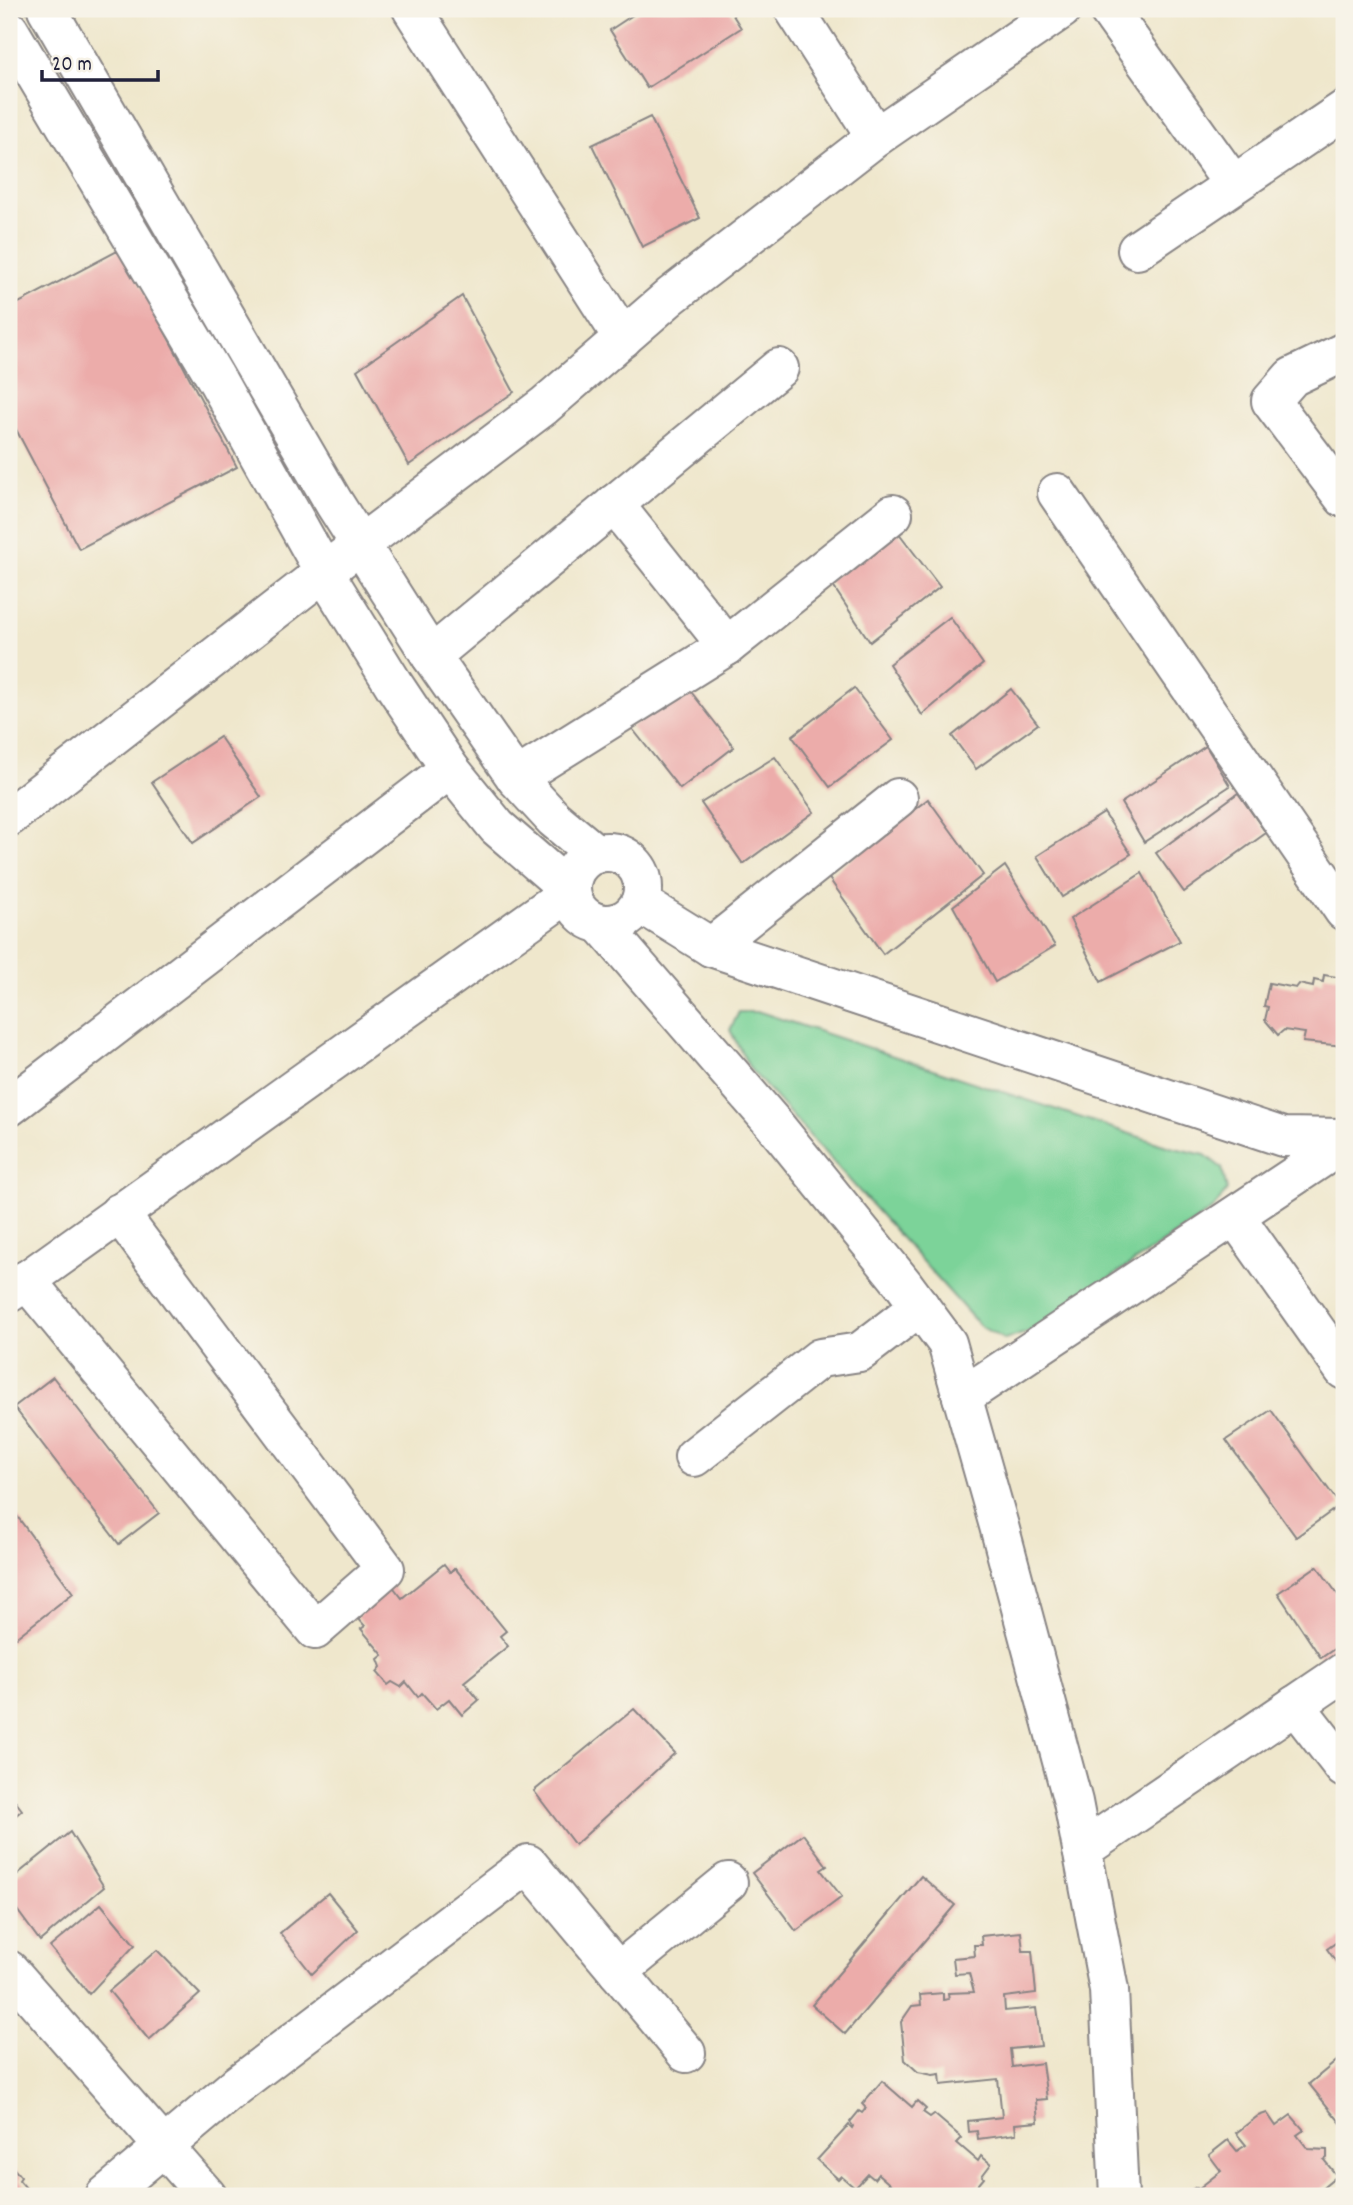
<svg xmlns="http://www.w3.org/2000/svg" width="1353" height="2205" font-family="Dekko,sans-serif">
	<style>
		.green { fill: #7bd399; stroke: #4e7a6a; stroke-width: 2 }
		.building { fill: #ecacaa }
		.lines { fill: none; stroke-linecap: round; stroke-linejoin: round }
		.street-casing { stroke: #888484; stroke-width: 42 }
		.secondary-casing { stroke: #888484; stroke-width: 42 }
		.street { stroke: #fff; stroke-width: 38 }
		.secondary { stroke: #fff; stroke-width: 38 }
	</style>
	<rect width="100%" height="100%" fill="#f7f3e8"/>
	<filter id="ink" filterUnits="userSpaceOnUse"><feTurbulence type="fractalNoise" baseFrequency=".0143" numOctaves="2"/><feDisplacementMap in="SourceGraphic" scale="14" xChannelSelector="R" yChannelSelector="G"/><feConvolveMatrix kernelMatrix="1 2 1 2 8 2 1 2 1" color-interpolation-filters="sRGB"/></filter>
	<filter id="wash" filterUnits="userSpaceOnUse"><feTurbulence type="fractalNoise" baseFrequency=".00686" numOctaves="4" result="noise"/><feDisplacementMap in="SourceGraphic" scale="28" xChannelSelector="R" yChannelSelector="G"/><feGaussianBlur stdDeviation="1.57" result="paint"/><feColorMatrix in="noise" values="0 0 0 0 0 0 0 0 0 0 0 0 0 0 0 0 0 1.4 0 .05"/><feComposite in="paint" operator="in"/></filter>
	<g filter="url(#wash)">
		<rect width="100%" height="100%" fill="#efe7cc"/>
		<polygon class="green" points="739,1012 760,1012 1170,1147 1205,1155 1222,1168 1227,1190 1213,1209 1031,1331 1005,1340 980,1326 750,1069 730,1030"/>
		<g id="blocks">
			<g class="building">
				<polygon points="642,9 729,9 741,28 647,88 610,30"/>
				<polygon points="650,117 700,218 642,247 592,145"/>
				<polygon points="121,249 237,467 79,549 9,416 9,308"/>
				<polygon points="462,296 514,392 409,465 357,370"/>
				<polygon points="895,528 940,587 870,642 829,580"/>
				<polygon points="950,617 983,664 922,715 889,664"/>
				<polygon points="685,684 734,747 680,789 631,727"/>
				<polygon points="854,688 893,740 830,787 792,736"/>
				<polygon points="1011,689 1038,724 976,769 952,736"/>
				<polygon points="220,737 261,797 193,843 152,782"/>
				<polygon points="1206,746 1230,786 1144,842 1121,803"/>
				<polygon points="775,757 814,812 743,864 701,803"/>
				<polygon points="1238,793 1266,833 1184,892 1156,853"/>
				<polygon points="928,799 983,875 883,954 828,877"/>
				<polygon points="1104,813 1131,854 1062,897 1037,856"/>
				<polygon points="1005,866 1055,946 995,982 953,906"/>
				<polygon points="1142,873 1180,941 1101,982 1070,919"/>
				<polygon points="1324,975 1344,978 1344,1046 1303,1042 1305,1033 1284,1030 1278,1035 1265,1020 1268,1007 1264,1006 1269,983 1296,988 1299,984 1313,987 1314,980 1323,982"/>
				<polygon points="53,1377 159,1513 119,1544 14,1407"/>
				<polygon points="1271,1410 1340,1505 1296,1537 1226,1440"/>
				<polygon points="9,1505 73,1593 9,1643"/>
				<polygon points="444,1564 450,1572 455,1568 506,1631 500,1636 508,1646 464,1682 479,1700 462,1715 449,1699 436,1709 422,1693 418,1697 406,1682 401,1687 392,1682 388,1685 377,1672 381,1667 378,1659 383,1655 361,1629 365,1626 357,1617 387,1579 402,1598"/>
				<polygon points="1317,1566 1344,1603 1344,1642 1321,1658 1278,1593"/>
				<polygon points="634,1709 675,1753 575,1845 534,1791"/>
				<polygon points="9,1793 22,1810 9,1821"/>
				<polygon points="70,1832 104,1887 40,1941 9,1899 9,1881"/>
				<polygon points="803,1834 827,1866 821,1870 842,1897 796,1931 752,1873"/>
				<polygon points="921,1876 955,1905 845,2034 812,2005"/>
				<polygon points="328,1893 358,1930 312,1974 280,1933"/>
				<polygon points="101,1904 135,1945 89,1994 50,1947"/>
				<polygon points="1021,1932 1023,1951 1032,1951 1036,1993 1004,1997 1005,2011 1036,2008 1041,2046 1010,2049 1012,2067 1042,2063 1047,2099 1036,2100 1038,2122 1015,2124 1016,2134 978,2139 977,2131 969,2132 968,2121 1002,2117 998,2079 941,2085 940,2074 933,2075 918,2072 905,2060 901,2022 912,2006 921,2005 920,1995 943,1993 943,2000 949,1999 948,1993 974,1992 969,1973 955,1974 953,1958 975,1956 974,1945 982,1945 981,1936"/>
				<polygon points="1344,1937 1344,1973 1327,1949"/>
				<polygon points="157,1950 200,1994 149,2040 109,1991"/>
				<polygon points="1344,2055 1344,2127 1309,2084"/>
				<polygon points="882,2081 912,2107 917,2101 926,2109 923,2112 930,2117 934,2114 962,2138 957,2143 978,2161 981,2156 991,2164 982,2176 984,2178 969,2196 963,2191 959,2196 895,2196 891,2192 894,2188 878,2174 874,2179 868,2174 855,2188 841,2176 838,2179 817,2160 849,2125 852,2128 853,2126 850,2122 859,2111 862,2113 866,2108 862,2104"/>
				<polygon points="1267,2113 1276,2126 1291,2115 1304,2130 1297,2135 1308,2149 1327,2150 1327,2158 1324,2160 1337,2176 1313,2196 1194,2196 1193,2194 1196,2192 1193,2189 1196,2187 1198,2189 1221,2171 1209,2155 1228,2140 1237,2151 1246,2145 1236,2133 1258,2116"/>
				<polygon points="9,2163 21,2177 19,2180 33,2196 9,2196"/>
			</g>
		</g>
	</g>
	<g filter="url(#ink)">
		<use href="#blocks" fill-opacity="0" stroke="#888484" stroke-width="2"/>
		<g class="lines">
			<defs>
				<g id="street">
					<polyline points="412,9 623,338"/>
					<polyline points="794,9 876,137 1062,9"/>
					<polyline points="1108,9 1233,184"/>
					<polyline points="1137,250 1344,110"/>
					<polyline points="1344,352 1292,377 1271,401 1344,498"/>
					<polyline points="1057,493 1344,911"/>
					<polyline points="614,504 727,646"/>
					<polyline points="431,656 779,368"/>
					<polyline points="516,778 727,646 893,514"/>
					<polyline points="9,817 324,572 544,406 671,296 876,137"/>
					<polyline points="711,947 898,798"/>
					<polyline points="9,1107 450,769"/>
					<polyline points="1235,1216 1344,1370"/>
					<polyline points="26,1280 315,1630 385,1569 119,1213"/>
					<polyline points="9,1293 571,891"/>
					<polyline points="694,1457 820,1358 860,1352 920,1306"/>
					<polyline points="1295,1705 1344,1768"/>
					<polyline points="1082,1850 1344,1672"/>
					<polyline points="9,1970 207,2196"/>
					<polyline points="618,1972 728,1882"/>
					<polyline points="105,2196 237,2085 528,1864 686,2053"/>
				</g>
				<g id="secondary">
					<polyline points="47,9 334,503 431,656 516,778 554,819 596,854"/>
					<polyline points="9,30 218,382 324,572 394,685 450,769 497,827 571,891"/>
					<circle cx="607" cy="888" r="36"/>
					<polyline points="640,903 711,947 1283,1137 1344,1138"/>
					<polyline points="601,924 773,1123 904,1285 947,1343 999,1526 1073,1802 1109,1990 1119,2196"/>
					<polyline points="962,1397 1344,1143"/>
				</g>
			</defs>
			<use href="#street" class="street-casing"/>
			<use href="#secondary" class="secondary-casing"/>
			<use href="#street" class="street"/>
			<use href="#secondary" class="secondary"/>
		</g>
	</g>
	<rect width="1353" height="2205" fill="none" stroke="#f7f3e8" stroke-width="35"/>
	<path d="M42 70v10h116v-10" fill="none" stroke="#22223b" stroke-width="3.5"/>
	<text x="52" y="70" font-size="21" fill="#22223b" stroke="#f7f3e8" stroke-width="5" paint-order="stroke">20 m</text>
</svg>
